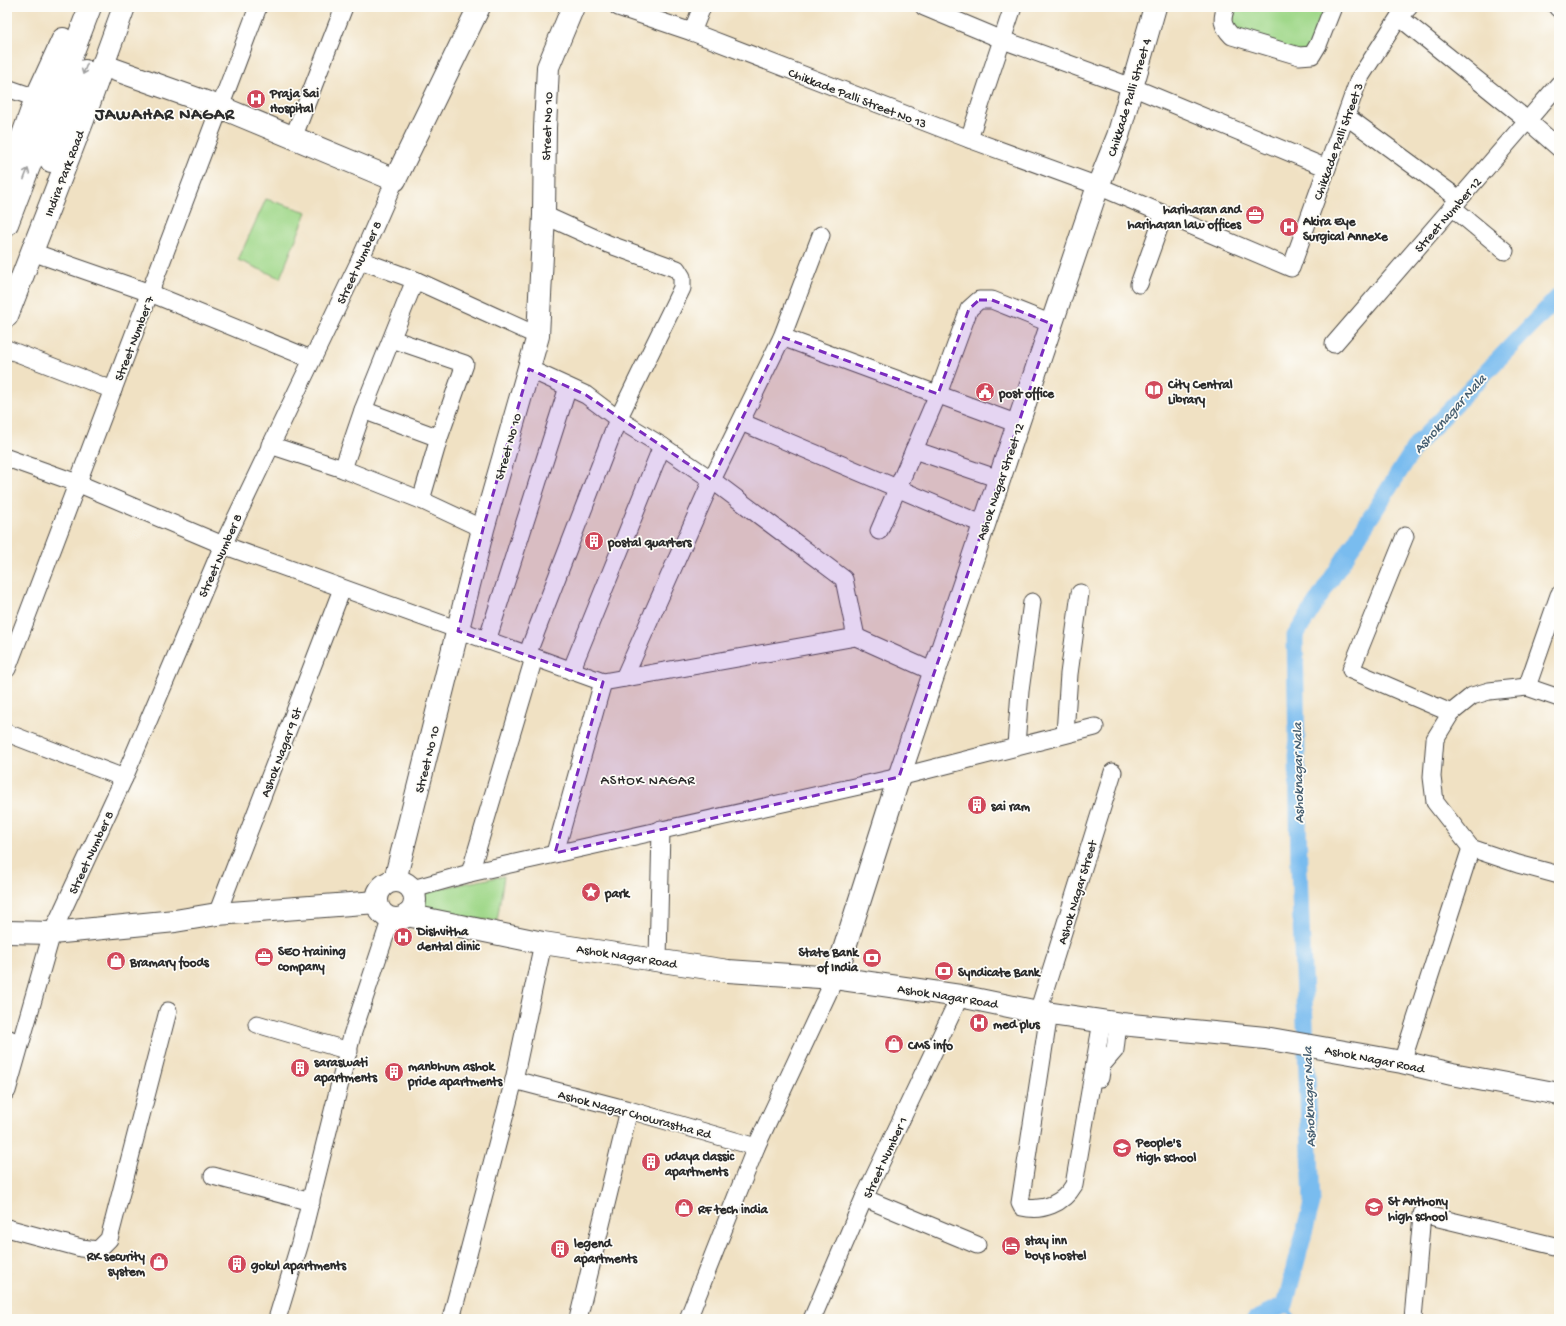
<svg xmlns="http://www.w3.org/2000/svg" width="1566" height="1326" font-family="'Gochi Hand',sans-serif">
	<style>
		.green { fill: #a0d88a; stroke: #66825a }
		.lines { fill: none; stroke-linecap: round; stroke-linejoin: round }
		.stream { stroke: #79bcef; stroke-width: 5 }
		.canal { stroke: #79bcef; stroke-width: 17 }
		.street-casing { stroke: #494642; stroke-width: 19 }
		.secondary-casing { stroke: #494642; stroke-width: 24 }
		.primary-casing { stroke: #494642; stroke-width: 24 }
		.street { stroke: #fff; stroke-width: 17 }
		.secondary { stroke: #fff; stroke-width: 22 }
		.primary { stroke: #fff; stroke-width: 22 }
		.oneway { stroke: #a0a0a0 }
		.marked { fill: #7b2cbf; fill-opacity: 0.2; stroke: #7b2cbf; stroke-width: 3; stroke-dasharray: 8 5; stroke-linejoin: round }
		.labels { text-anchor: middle; stroke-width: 3.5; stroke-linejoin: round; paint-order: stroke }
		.poi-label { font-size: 13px; font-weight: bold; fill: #2b2b2b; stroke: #fdfcf7; text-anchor: start }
		.street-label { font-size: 13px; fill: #2b2b2b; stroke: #fdfcf7 }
		.water-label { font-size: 14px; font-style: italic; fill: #465e70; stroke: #fdfcf7 }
		.neighbourhood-label { font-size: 14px; letter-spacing: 1px; fill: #2b2b2b; stroke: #fdfcf7 }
		.district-label { font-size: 17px; font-weight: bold; letter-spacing: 1px; fill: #2b2b2b; stroke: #fdfcf7 }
	</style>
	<rect width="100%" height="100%" fill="#fdfcf7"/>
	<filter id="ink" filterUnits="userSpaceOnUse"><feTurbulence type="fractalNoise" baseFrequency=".025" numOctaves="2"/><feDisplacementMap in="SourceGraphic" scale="8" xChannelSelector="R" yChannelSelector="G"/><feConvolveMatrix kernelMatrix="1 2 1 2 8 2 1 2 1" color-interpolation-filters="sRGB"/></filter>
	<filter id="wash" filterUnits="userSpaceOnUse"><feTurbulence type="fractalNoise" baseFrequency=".012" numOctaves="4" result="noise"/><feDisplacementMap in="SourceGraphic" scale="16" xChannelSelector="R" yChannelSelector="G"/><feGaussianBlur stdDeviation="0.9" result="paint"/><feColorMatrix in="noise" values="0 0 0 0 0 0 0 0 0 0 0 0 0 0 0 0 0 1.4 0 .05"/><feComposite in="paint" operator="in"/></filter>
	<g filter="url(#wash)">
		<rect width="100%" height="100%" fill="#f0e1c3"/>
		<g class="green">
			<polygon points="1236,7 1327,7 1303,60 1231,28"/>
			<polygon points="266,199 307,212 280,278 238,260"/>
			<polygon points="504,876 497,921 418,913 425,891"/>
		</g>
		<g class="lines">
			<polyline class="stream" points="1285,1305 1295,1319"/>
			<polyline class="canal" points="1255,1319 1285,1305 1312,1203 1299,869 1295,636 1417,444 1559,296"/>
		</g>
	</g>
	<g filter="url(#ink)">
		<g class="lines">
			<defs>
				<g id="street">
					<polyline points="618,7 692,32 969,139 1098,186 1291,268 1359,79 1399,17 1409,7"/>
					<polyline points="924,7 1003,40 1132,87 1327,168"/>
					<path d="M1226,7c-5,13 -4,19 6,29l67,20 13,-1 6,-10 15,-38"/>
					<polyline points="1557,7 1559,9"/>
					<polyline points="1399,17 1527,120 1559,148"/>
					<polyline points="692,32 702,7"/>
					<polyline points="7,88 36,98"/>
					<polyline points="1346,116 1459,199"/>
					<polyline points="293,138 344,7"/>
					<polyline points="969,139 1013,7"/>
					<polyline points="1452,207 1505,251"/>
					<polyline points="32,252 150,293 311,359"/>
					<polyline points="415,280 538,336"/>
					<polyline points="1139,284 1164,214"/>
					<polyline points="782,337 1018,424"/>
					<polyline points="392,339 465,364 439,438 421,500"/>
					<polyline points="1334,344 1559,84"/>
					<polyline points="7,349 113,390"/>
					<polyline points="529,369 586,395 618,419 662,446 712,480 844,579 856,637"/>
					<polyline points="363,410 439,438"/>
					<polyline points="741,422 984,525"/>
					<polyline points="270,445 343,469 421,500 483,529"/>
					<polyline points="7,458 77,483 223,545 603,682 856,637 934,672"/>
					<polyline points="343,469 363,410 415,280 360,260"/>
					<polyline points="999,479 914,450 938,394 969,309 979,300 992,300 1052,324"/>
					<polyline points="879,531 914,450"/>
					<polyline points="1405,536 1351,670 1451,713"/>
					<polyline points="487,641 568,387"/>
					<polyline points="527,655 618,419 682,288 682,277 677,269 608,244 544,215"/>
					<polyline points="7,669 258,7"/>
					<polyline points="571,671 662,446"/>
					<polyline points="624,678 712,480 782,337 821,235"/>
					<polyline points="1527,687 1559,595"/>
					<polyline points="1559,698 1527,687 1489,691 1472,696 1451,713 1435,739 1432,777 1435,802 1471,848 1518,864 1559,875"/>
					<polyline points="7,733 124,778"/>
					<polyline points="1065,734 1069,674 1080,593"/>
					<polyline points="1016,746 1020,691 1032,602"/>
					<polyline points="555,853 603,682"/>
					<polyline points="470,873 534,658"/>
					<polyline points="413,889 470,873 899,777 1095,727"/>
					<polyline points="217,914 342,589"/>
					<polyline points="658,960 661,829"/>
					<polyline points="1038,1012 1113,772"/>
					<path d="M1049,1013l-29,190 2,4c20,5 41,-3 52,-22l28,-164"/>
					<polyline points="257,1024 349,1051"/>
					<polyline points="7,1038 20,1044"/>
					<polyline points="1402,1062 1471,848"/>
					<polyline points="1100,1078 1102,1065 1115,1050 1118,1024"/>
					<polyline points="514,1080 629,1110 756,1147"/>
					<polyline points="7,1091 52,933 124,778 223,545 360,260 395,180"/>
					<polyline points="213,1176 311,1202"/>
					<polyline points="864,1198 977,1245"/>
					<polyline points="7,1228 81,1248 98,1250 109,1239 168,1011"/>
					<polyline points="277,1319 300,1243 352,1035 391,918"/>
					<polyline points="451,1319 514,1080 543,943"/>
					<polyline points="578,1319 629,1110"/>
					<polyline points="688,1319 756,1147 835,978"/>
					<polyline points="812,1319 864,1198 960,996"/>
					<polyline points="1413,1319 1422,1214 1559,1247"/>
				</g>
				<g id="secondary">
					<polyline points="102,65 220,107 395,180 479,7"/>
					<polyline points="395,880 483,529 538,336 544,215 545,128 548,67 573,7"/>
					<circle cx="396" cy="900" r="19"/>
					<polyline points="407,915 543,943 728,971 835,978 960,996 1038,1012 1121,1024 1265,1038 1402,1062 1452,1074 1559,1094"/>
					<polyline points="7,932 52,933 175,921 217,914 377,902"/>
					<polyline points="835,978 899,777 1098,186 1118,136 1155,7"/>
				</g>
				<g id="primary">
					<polyline points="51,161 85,71"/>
					<polyline points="7,180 36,98 63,39"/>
					<polyline points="7,224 90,7"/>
					<polyline points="7,316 83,120 124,7"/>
				</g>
			</defs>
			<use href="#street" class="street-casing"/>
			<use href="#secondary" class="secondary-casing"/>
			<use href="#primary" class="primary-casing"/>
			<use href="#street" class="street"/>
			<use href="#secondary" class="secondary"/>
			<use href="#primary" class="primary"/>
		</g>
		<defs><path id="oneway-shaft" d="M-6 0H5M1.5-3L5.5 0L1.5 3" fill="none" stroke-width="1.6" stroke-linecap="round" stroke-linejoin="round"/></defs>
		<g class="oneway">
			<use href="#oneway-shaft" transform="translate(85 69) rotate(112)"/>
			<use href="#oneway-shaft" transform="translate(26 174) rotate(-69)"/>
		</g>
	</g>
	<path class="marked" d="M979,300h13l60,24 -153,453 -344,76 48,-171 -145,-51 25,-102 46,-160 57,26 126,85 70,-143 156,57 31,-85z"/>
	<defs>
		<symbol id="hospital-disc" viewBox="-11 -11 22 22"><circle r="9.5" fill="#d1495b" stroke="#fdfcf7"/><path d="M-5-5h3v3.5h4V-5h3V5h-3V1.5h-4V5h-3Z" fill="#fff"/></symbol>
		<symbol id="office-disc" viewBox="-11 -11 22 22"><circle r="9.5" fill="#d1495b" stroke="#fdfcf7"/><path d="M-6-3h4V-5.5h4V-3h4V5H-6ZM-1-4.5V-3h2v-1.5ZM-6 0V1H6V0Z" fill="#fff"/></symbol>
		<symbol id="library-disc" viewBox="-11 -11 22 22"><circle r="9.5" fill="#d1495b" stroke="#fdfcf7"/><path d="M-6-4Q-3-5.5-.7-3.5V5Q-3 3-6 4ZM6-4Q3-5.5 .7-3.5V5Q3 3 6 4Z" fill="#fff"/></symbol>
		<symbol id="civic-disc" viewBox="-11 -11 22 22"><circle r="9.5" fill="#d1495b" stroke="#fdfcf7"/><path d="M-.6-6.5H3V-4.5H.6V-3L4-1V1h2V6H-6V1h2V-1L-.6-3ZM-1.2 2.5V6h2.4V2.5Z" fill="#fff"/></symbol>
		<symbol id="building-disc" viewBox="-11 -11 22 22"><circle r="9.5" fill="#d1495b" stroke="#fdfcf7"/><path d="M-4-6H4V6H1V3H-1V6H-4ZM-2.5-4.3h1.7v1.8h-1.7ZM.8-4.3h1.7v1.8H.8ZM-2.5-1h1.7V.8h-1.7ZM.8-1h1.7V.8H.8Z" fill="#fff"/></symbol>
		<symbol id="sight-disc" viewBox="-11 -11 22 22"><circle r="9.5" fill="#d1495b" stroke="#fdfcf7"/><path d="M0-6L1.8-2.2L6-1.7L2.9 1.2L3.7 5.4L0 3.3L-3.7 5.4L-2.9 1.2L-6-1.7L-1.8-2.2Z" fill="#fff"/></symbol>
		<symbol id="bank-disc" viewBox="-11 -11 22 22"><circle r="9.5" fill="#d1495b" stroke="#fdfcf7"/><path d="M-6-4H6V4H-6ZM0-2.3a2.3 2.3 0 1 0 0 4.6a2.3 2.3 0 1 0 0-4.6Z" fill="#fff"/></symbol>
		<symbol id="shop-disc" viewBox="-11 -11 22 22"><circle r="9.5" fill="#d1495b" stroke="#fdfcf7"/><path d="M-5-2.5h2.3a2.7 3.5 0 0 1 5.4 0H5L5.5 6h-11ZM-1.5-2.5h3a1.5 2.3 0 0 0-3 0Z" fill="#fff"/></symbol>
		<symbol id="school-disc" viewBox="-11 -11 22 22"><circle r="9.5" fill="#d1495b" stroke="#fdfcf7"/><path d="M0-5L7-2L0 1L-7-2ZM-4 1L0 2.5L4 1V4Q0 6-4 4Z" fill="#fff"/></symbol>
		<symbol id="hotel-disc" viewBox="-11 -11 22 22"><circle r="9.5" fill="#d1495b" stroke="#fdfcf7"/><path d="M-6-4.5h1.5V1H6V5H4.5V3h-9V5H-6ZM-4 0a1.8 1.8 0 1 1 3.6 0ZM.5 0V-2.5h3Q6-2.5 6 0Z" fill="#fff"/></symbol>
	</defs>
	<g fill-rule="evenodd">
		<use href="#hospital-disc" x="245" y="88" width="22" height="22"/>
		<use href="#office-disc" x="1244" y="204" width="22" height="22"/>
		<use href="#hospital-disc" x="1278" y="216" width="22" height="22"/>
		<use href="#library-disc" x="1143" y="379" width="22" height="22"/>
		<use href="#civic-disc" x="974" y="381" width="22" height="22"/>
		<use href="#building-disc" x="583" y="530" width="22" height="22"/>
		<use href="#building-disc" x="966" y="794" width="22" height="22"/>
		<use href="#sight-disc" x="580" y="881" width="22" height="22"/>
		<use href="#hospital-disc" x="392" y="926" width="22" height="22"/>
		<use href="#office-disc" x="253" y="946" width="22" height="22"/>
		<use href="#bank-disc" x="861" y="947" width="22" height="22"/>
		<use href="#shop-disc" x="105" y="950" width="22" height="22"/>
		<use href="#bank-disc" x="933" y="960" width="22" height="22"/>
		<use href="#hospital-disc" x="968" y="1012" width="22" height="22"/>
		<use href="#shop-disc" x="883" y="1033" width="22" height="22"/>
		<use href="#building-disc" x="289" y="1057" width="22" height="22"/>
		<use href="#building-disc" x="383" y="1061" width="22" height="22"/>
		<use href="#school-disc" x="1111" y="1137" width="22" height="22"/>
		<use href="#building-disc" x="640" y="1151" width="22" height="22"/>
		<use href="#school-disc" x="1363" y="1196" width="22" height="22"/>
		<use href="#shop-disc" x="673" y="1197" width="22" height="22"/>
		<use href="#hotel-disc" x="1000" y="1235" width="22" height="22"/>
		<use href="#building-disc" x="549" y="1238" width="22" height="22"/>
		<use href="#shop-disc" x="148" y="1251" width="22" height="22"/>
		<use href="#building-disc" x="226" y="1253" width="22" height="22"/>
	</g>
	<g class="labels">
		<g class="poi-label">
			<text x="270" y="97">Praja Sai<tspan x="270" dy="15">Hospital</tspan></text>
			<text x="1241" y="213" text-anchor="end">hariharan and<tspan x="1241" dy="15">hariharan law offices</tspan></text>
			<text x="1303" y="225">Akira Eye<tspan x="1303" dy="15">Surgical Annexe</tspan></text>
			<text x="1168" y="388">City Central<tspan x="1168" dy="15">Library</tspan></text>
			<text x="999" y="397">post office</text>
			<text x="608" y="546">postal quarters</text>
			<text x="991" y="810">sai ram</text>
			<text x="605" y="897">park</text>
			<text x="417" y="935">Dishvitha<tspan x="417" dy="15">dental clinic</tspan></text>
			<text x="278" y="955">SEO training<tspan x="278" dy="15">company</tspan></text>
			<text x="858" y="956" text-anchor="end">State Bank<tspan x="858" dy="15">of India</tspan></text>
			<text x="130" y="966">Bramary foods</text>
			<text x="958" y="976">Syndicate Bank</text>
			<text x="993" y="1028">med plus</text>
			<text x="908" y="1049">CMS info</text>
			<text x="314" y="1066">saraswati<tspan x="314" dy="15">apartments</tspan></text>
			<text x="408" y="1070">manbhum ashok<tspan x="408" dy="15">pride apartments</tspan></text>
			<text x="1136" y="1146">People's<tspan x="1136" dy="15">High school</tspan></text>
			<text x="665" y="1160">udaya classic<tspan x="665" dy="15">apartments</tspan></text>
			<text x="1388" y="1205">St Anthony<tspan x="1388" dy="15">high school</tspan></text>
			<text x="698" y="1213">RF tech india</text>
			<text x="1025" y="1244">stay inn<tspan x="1025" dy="15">boys hostel</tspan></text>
			<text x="574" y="1247">legend<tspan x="574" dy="15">apartments</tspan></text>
			<text x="145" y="1260" text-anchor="end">RK security<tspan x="145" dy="15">system</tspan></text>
			<text x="251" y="1269">gokul apartments</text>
		</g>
		<g class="street-label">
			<text transform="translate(858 97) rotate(21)" y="5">Chikkade Palli Street No 13</text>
			<text transform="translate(1128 97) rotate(-73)" y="5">Chikkade Palli Street 4</text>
			<text transform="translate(546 126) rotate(-88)" y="5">Street No 10</text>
			<text transform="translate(1337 141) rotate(-70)" y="5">Chikkade Palli Street 3</text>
			<text transform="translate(63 173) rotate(-69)" y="5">Indira Park Road</text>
			<text transform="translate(1447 214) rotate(-49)" y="5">Street Number 12</text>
			<text transform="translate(358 262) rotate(-65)" y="5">Street Number 8</text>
			<text transform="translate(133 338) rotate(-69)" y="5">Street Number 7</text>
			<text transform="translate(507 446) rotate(-74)" y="5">Street No 10</text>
			<text transform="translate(999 481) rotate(-71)" y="5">Ashok Nagar Street 12</text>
			<text transform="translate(219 555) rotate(-66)" y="5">Street Number 8</text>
			<text transform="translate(280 752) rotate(-69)" y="5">Ashok Nagar 9 St</text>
			<text transform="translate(426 759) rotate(-76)" y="5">Street No 10</text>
			<text transform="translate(90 852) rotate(-65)" y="5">Street Number 8</text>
			<text transform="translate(1076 892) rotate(-73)" y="5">Ashok Nagar Street</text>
			<text transform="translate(627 955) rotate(9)" y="5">Ashok Nagar Road</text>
			<text transform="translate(948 995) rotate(9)" y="5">Ashok Nagar Road</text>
			<text transform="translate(1375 1058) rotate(11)" y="5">Ashok Nagar Road</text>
			<text transform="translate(635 1113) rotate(15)" y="5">Ashok Nagar Chowrastha Rd</text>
			<text transform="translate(884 1157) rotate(-65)" y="5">Street Number 1</text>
		</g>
		<g class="water-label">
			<text transform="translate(1449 413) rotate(-48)" y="5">Ashoknagar Nala</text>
			<text transform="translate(1297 773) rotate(-91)" y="5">Ashoknagar Nala</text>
			<text transform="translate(1308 1097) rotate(-92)" y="5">Ashoknagar Nala</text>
		</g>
		<g class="neighbourhood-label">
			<text x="648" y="784">ASHOK NAGAR</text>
		</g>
		<g class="district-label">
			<text x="165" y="119">JAWAHAR NAGAR</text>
		</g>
	</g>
	<rect width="1566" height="1326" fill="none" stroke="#fdfcf7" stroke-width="24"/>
</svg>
